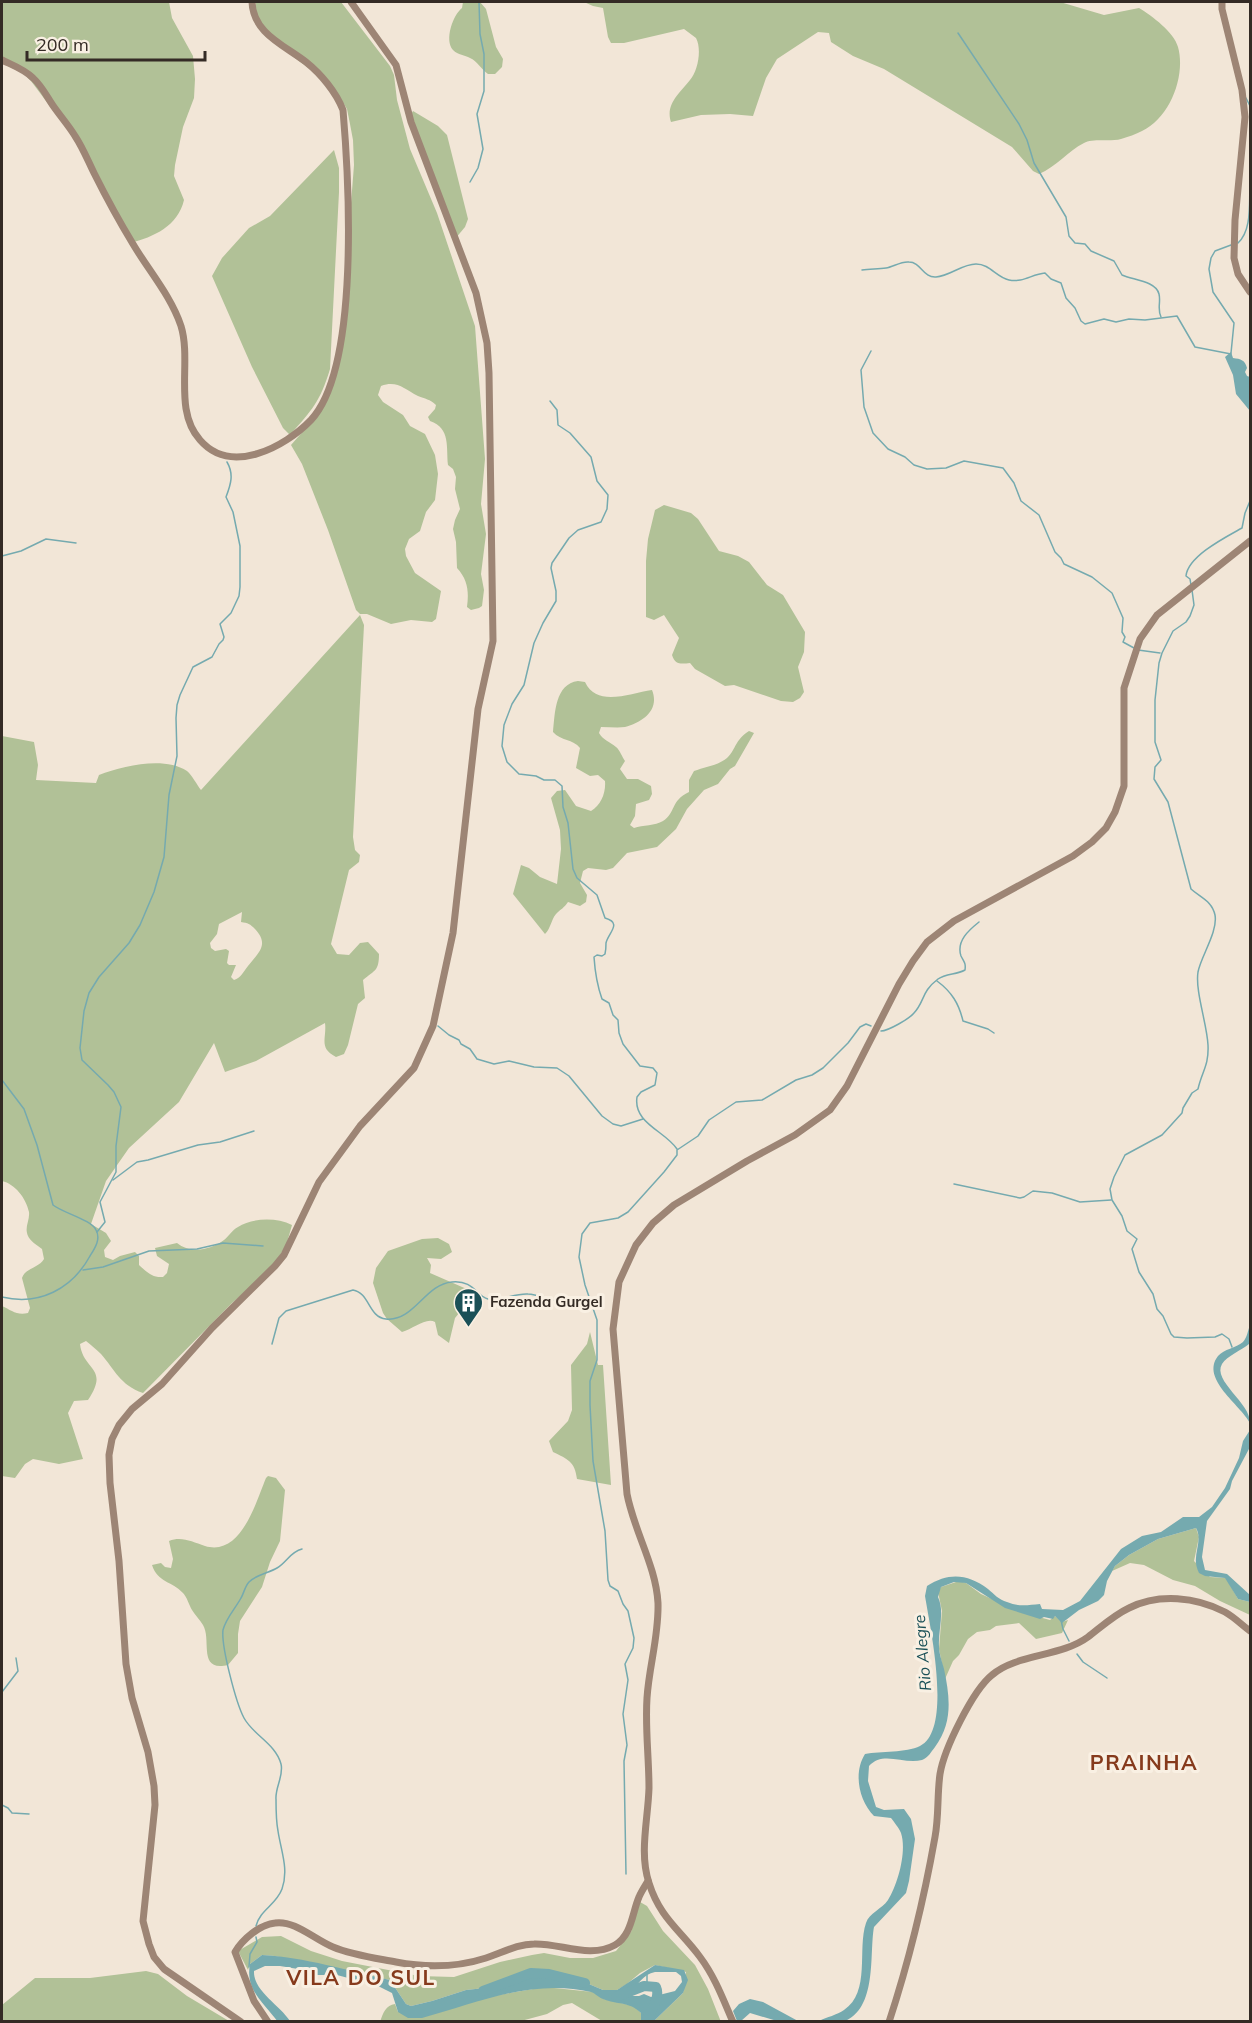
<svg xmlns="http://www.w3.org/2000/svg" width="1252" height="2023" font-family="Mulish,sans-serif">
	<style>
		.green { fill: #b1c197; fill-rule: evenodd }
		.water { fill: #75aaaf; fill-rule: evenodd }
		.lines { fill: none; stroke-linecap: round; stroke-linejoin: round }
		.stream { stroke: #75aaaf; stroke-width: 1.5 }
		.river { stroke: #75aaaf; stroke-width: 10 }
		.secondary { stroke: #9d8575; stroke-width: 7 }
		.labels { text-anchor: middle; stroke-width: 6; stroke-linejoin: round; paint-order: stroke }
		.poi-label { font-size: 15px; font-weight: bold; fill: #342b25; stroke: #f9f0e3; text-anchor: start }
		.water-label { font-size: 16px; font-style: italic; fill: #1a5057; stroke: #f9f0e3 }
		.district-label { font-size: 21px; font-weight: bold; letter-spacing: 1.5px; fill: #863a1c; stroke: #f9f0e3 }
	</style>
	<rect width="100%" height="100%" fill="#f2e6d7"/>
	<g class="green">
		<path d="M2,2h167l3,16 21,38 2,23 -1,19 -11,29 -8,38 -1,11 10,24c-6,26 -30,37 -54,43l-54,-102 -45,-60 -7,-7 -22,-11z"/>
		<path d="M256,2h85l49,64 4,9 3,25 13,49 27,64 38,113 10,133 -4,45 5,30 -5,40 3,16 -2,16 -3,2 -8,2 -4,-3c2,-15 1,-27 -10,-39l-1,-26 -3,-13 2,-9 5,-11 -5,-20 1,-12 -3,-8 -5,-4c-2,-17 3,-37 -18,-44l-2,-4 7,-8 1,-4c-6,-6 -11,-6 -18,-9 -14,-7 -21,-16 -37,-10l-3,9 5,7 20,13 7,11 15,8 10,21 3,19 -3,26 -9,12 -6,19 -11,8 -4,10 1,7 9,17 26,18 -5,28 -4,3 -21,-2 -20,4 -24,-10h-7l-4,-4 -28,-80 -26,-66 -11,-19 29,-33 14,-33 8,-60 12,-154 -1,-25 -3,-16 -3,-15 -6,-10 -23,-24 -53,-39 -11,-24z"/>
		<path d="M463,2h17l6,7 10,38 7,12 -1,8 -7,7h-7c-7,-5 -11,-13 -18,-16 -5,-3 -12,-3 -17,-8 -9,-10 0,-35 9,-42z"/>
		<path d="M584,2h476l44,13 35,-7c13,8 35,24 39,39 8,29 -8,71 -36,84 -6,3 -14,6 -21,8 -10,3 -29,-1 -37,4 -16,8 -28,24 -45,31l-6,-3 -21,-24 -128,-78 -31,-13 -22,-14 -2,-9 -11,-1 -41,27 -11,19 -13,38 -23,-2 -29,1 -30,7c-6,-18 9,-29 19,-42 8,-9 12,-31 6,-42l-12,-9 -60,14h-13l-3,-6 -5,-29 -10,-2z"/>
		<polygon points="413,111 438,126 447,135 468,219 465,227 455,239 410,116"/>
		<path d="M334,150l5,18v24l-9,177c-10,33 -18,41 -40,66l-7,-7 -31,-61 -40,-91 10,-18 27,-30 21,-12z"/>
		<path d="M664,505l27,8 7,6 21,32 19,5 11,6 18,23 16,10 22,37 -1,20 -6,15 6,25 -4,6 -7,4 -12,-1 -47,-16 -9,1 -30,-17 -5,-6c-9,1 -15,2 -18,-8l7,-17 -15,-23 -10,5 -8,-3v-56l2,-22 7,-29z"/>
		<path d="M360,615l4,10 -11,212 2,13 5,5 -1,7 -10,8 -18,74 6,10 12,1 11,-12 8,-1 11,12c0,17 -4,16 -16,26l2,18 -7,6 -10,41 -4,9 -8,3c-18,-9 -9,-19 -11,-34l-69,38 -31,11 -11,-29 -35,59 -50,46 -23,33 -15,43 15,9 5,8 -7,9 1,7 8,3 7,-4 15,-4 4,4v9c8,7 13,13 24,12l4,-4 2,-9 -12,-8 -2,-8 22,-5c13,11 34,7 47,-3 5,-4 8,-10 14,-13 14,-9 38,-10 54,-2l-6,21 -16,24 -38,33 -89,90c-23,-8 -28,-23 -42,-39 -5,-5 -10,-9 -15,-13l-6,3c3,27 30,23 8,56l-14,1 -6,12 15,46 -24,5 -26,-5 -8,5 -10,14 -13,-2v-170c9,4 15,10 26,7l2,-5 -8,-30c3,-10 17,-10 22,-19l-2,-10c-5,-4 -12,-8 -14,-13 -4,-9 2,-15 1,-24 -3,-14 -14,-28 -27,-31v-445l32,6 4,23 -2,15 60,3 3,-8c24,-9 65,-19 88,-4 5,4 10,14 14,19zM242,912l-1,10c7,1 9,2 14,7 15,16 3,24 -7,37 -5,6 -7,12 -14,14l-3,-3 5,-12h-7l-2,-2 2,-12 -3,-2 -11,2 -4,-3 -1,-5 7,-9 2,-10z"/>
		<path d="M578,681l7,1c12,26 45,11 67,8 8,20 -9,32 -27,37 -7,1 -16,0 -24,0l-2,6c5,8 10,8 17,14 4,3 6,10 9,14l-5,8 7,10h11l13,7 1,8 -3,6 -13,4 -1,12 -5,9 4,3c9,-3 21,-2 29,-7 13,-8 7,-20 26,-29v-12l5,-9c11,-4 25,-6 33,-13 10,-10 7,-17 22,-27l5,2 -19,33 -5,3 -12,15 -14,6 -17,19 -11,20 -19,18 -30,6 -14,15 -7,2 -18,-2 -5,3 -3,12 7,12 -1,7 -6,4 -12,-4c-4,6 -7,7 -12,12 -5,6 -5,14 -11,20l-32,-40 8,-29 8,3 11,9 17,7 4,-35 -1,-19 -9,-32 6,-7 8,-1 11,16 15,5c10,-6 15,-18 14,-30l-7,-6 -8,1 -14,-8 4,-20c-7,-9 -19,-7 -27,-16 2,-19 2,-48 25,-51z"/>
		<path d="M438,1238l11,6 3,8 -11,7 -14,-1 4,7 -1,8 39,17 -5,17 -9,11 -6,25 -11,-8 -3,-13c-9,-5 -22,7 -33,10l-15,-13 -4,-6 -10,-30 3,-15 12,-17 34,-12z"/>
		<path d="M590,1332l8,33h5l8,120 -34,-6c-2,-17 -9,-20 -24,-27l-4,-11 19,-20 4,-11 -1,-45 16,-21z"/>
		<path d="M268,1476l8,2 9,12 -5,51 -10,21 -8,25 -22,34 -2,13v19l-10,12c-31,7 -16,-25 -25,-40 -3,-5 -8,-10 -11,-15 -3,-5 -5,-13 -9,-17 -11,-12 -25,-10 -31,-28l9,-2 4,4 6,1 2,-9 -4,-18c13,-5 23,1 36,5 36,11 51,-44 61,-68z"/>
		<polygon points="1196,1528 1199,1537 1194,1561 1210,1577 1226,1578 1238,1599 1250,1602 1250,1615 1220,1601 1195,1586 1173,1580 1144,1565 1130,1563 1112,1571 1115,1566 1129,1555 1158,1539"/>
		<polygon points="959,1581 966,1583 981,1594 1020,1612 1050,1620 1055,1616 1062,1622 1068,1620 1062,1633 1036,1639 1019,1623 996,1626 990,1630 977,1632 968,1639 959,1655 953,1661 945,1679 939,1649 942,1611 938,1592 941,1587"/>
		<polygon points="640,1902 647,1906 663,1931 695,1965 708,1989 721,2022 654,2021 683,1993 686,1972 655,1965 640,1973 627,1984 617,1990 603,1990 577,1979 522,1977 504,1986 466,1990 432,2001 411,2006 406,2004 390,1980 275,1956 262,1955 250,1964 248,1970 238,1951 262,1937 281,1936 311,1951 342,1961 419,1976 454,1977 500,1962 532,1955 544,1953 570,1958 593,1958 616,1951 631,1932"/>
		<polygon points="146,1971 158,1974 187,1996 229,2021 2,2021 2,2005 35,1978 90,1978"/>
		<path d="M545,1987l48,5 11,7 30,7 7,7v8h-39l-30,-18 -9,2 -16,9 -26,7 -141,1c3,-9 6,-17 15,-18l3,8z"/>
	</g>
	<g class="water">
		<path d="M1231,352l2,6c8,1 12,2 14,10l-2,4 2,4 3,1v34l-14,-17 -3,-19 -8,-18z"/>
		<path d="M1250,1325l-1,19c-7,6 -22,12 -27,20 -10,17 29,39 28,59 -9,-18 -50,-44 -32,-67 6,-7 18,-8 25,-14 4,-4 5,-12 7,-17z"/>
		<path d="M1250,1430v17l-18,34 -2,8 -23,32 -5,36 3,13 22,4 23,21v7l-12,-3 -13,-21 -20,-2 -6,-3c-9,-17 5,-31 -3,-45l-38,11 -29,16 -14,11 -8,15 -3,14 -6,6 -19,9 -17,13 -7,-7 -2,3 -9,-2 -4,2 -35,-11 -39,-25 -12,-1 -13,5 -3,10c7,15 0,33 1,49 0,8 3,15 5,23 6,28 9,54 -9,78 -4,5 -7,11 -13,13 -18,5 -39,-10 -53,6l-1,15 8,26 8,3 20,-1 7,10 4,20 -6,42 -3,12 -32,34c-5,27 4,82 -31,95 -7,1 -18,0 -24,-1 8,-4 18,-6 25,-11 27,-18 13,-61 22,-87 3,-10 16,-14 22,-23 10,-16 19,-49 13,-67 -2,-5 -7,-11 -10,-15l-17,-2c-15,-15 -21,-43 -9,-62 16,-3 41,-1 55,-8 33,-16 10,-119 5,-150l2,-10c22,-14 41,-12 61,3 6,5 11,11 19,13 12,5 21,3 33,2l2,5 21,1 17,-9 41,-52 21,-13 19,-4 22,-15h16l13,-10 13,-19 14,-30 4,-17z"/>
		<path d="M262,1955c41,2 88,16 128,25l16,24 5,2 21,-5 34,-11 38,-4 18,-9 55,2 26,11h14l38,-25 29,5 4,10 -5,13 -29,28h-13v-8c-12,-12 -24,-8 -38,-14 -5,-2 -8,-6 -12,-7 -59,-14 -113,11 -169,26h-14l-10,-6 -6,-19 -14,-7 -41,-11h-29l-10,-6 -18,-3h-15l-11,5c-1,20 26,34 36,50l-12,1c-15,-20 -33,-32 -28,-58zM655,1972h21l5,4 1,6 -7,9 -24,6 -7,-3 -5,2h-7l-2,-3c8,-8 13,-19 25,-21z"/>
		<polygon points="750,1999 763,2002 798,2021 777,2021 750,2013 741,2021 737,2021 733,2011 739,2004"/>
	</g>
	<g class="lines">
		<g class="stream">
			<path d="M958,33l61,91 8,16 7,23 32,54 3,19 6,7 10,1 6,7 23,10 8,14c11,5 34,6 37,19 2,8 -2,15 2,23"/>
			<polyline points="1246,98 1250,106"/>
			<polyline points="470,182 478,168 483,149 477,114 484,91 484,54 480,34 479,2"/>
			<path d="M1238,243c14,-13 11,-39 12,-56"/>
			<polyline points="1231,245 1215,251 1211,258 1209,269 1213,292 1234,323 1231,353"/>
			<path d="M862,270c8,-1 16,-1 24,-2 7,-1 15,-7 23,-6 12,0 14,16 27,15 14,-1 26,-13 40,-13 14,0 20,13 33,16 14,3 23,-6 36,-7l6,6 10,4 5,15 9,10 6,13 4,3 19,-5 12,3 13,-3 16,1 32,-4 18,31 36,7"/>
			<polyline points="871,351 861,370 864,407 873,433 888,449 905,457 914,465 927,469 946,468 964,461 1003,468 1014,483 1021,501 1039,515 1055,552 1061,558 1064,564 1092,577 1112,593 1123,618 1122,632 1125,637 1123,642 1134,648"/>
			<path d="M550,401l7,9 1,15 12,8 21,24 6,24 11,14 -1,14 -6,13 -23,8 -9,8 -17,25 -1,5 5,23v10l-13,22 -9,20 -10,42 -12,19 -8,21 -2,21 5,16 12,12 17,2 8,4h11l7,6 1,21 5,16 5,46 4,9 20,17 8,23c18,5 3,15 1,25 0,3 0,7 -1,11l-3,2 -5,-1 -3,2c1,15 3,28 8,42l7,4 4,12 5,5 1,13 4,11 17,22 13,2 4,5 -2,12 -14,7 -4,5c-4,26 28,34 40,52"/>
			<polyline points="2,556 21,551 46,539 76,543"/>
			<path d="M1191,585l-1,-6 -4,-3c2,-20 40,-39 56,-48l3,-15 5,-12"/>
			<path d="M1192,590l2,15 -4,11 -4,6 -13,9 -11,22 -3,10 -4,37v42l6,18 -6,7 -1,12 14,23 23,87c10,9 21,12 24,26 3,17 -14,41 -17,57 -3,19 9,52 10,73 1,21 -6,26 -10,44l-6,4 -9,15 -1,5 -20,22 -37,20 -11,22 -4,12 2,11 10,16 5,15 10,8 -5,10 7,23 14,22 4,15 6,7 8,18 3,3 13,1 28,-1 7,-3 7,5 3,8"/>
			<polyline points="1138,650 1160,653"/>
			<path d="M937,981c15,11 22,23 26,40l25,8 6,4"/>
			<polyline points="438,1026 449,1035 459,1040 461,1044 470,1049 477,1059 494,1064 509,1061 534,1067 557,1068 569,1076 602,1116 613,1124 621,1126 643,1119"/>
			<path d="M881,1031c7,0 28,-12 33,-18 11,-12 7,-21 24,-34 8,-6 18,-4 27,-9 1,-7 -1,-8 -4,-14 -5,-15 8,-26 18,-34"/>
			<path d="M2,1080l22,29 13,36 16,60c10,8 39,15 43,25 5,9 -1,18 -6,26 -18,33 -51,50 -88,41"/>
			<polyline points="113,1180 137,1162 148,1160 198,1145 220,1142 254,1131"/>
			<polyline points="954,1184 1020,1198 1024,1197 1033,1191 1052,1193 1080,1202 1111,1200"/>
			<path d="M97,1232l8,-10 -5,-20 16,-30v-26l5,-39 -7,-15 -6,-7 -26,-25 -2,-12 4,-37 5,-18 10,-16 30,-34 11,-18 14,-33 10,-35 5,-62 8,-39 -1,-38 1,-13 3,-10 13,-28 19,-10 7,-13 4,-4 1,-3 -4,-13 11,-11 8,-17 1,-9v-41l-7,-34 -7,-15c5,-13 8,-23 1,-35"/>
			<polyline points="83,1270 103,1267 149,1251 197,1249 223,1243 263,1246"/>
			<path d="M272,1344l7,-26 7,-7 67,-21c17,3 15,27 33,29 28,3 39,-35 66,-37 22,-2 24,14 36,17 13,2 27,-6 40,-5 8,0 15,4 22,6 14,2 28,3 41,4"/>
			<polyline points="1061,1620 1063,1629 1069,1641"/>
			<polyline points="1077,1654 1083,1662 1107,1678"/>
			<polyline points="2,1692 18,1671 16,1658"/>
			<polyline points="2,1805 8,1808 12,1813 29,1814"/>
			<polyline points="626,1874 624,1761 627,1745 623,1714 628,1680 625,1664 633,1648 634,1638 628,1611 623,1604 618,1591 610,1586 608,1580 605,1531 593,1461 590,1405 590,1381 597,1360 597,1320 585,1285 579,1257 582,1234 590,1223 618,1218 628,1212 664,1172 677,1155 677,1150 698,1136 709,1120 736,1102 762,1100 796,1080 812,1075 823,1068 848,1043 860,1027 866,1024 871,1026"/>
			<path d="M256,1926c4,-16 20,-21 26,-37 7,-20 -1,-38 -4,-58 -2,-10 -2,-21 -2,-32 -1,-11 8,-24 5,-35 -5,-20 -28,-29 -37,-46 -8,-15 -23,-72 -21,-88 3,-12 12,-21 18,-32 3,-5 4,-12 8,-16 8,-8 20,-9 28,-14 10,-6 13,-16 25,-19"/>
			<polyline points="249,1967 250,1954 257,1942 256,1937"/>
			<polyline points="647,1973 647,1986"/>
		</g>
		<g class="river">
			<polyline points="483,1991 531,1973 549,1974 585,1983"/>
			<path d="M616,1997l28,-11 12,1c5,11 -6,24 -10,35"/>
		</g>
		<g class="secondary">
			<polyline points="1222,2 1222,9 1242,90 1245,117 1235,220 1234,258 1238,274 1250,292"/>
			<path d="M2,60c10,5 22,9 31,18 9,8 14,19 21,29 7,10 15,19 21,29 8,12 13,25 19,37 12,24 25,48 39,71 16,27 38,52 48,82 11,36 -8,84 19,114 31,36 85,7 111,-20 49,-53 38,-239 32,-310 -7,-18 -22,-36 -37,-48 -22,-17 -53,-29 -54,-60"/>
			<polyline points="241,2022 164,1969 154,1957 149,1944 143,1921 155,1805 154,1786 148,1752 132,1698 126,1664 119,1561 110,1483 109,1455 112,1439 119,1425 132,1409 162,1384 212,1328 275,1266 284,1255 319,1182 360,1126 414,1068 433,1026 453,933 478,709 493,641 489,373 487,343 476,293 411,122 396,65 351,2"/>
			<path d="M268,2022l-14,-21 -19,-49c8,-13 24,-27 40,-29 20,-3 40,17 58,24 19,8 42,11 63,15 31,6 59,6 90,-4 16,-5 31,-14 48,-14 26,-1 56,15 81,1 17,-10 17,-32 24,-48 2,-5 6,-11 9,-16"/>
			<path d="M733,2022c-10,-23 -18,-45 -33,-65 -20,-27 -40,-39 -51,-74 -10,-30 -1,-63 0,-95 0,-30 -4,-60 -2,-90 2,-32 12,-62 11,-95 -2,-37 -24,-72 -31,-109l-14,-165 6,-47 17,-37 17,-22 21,-18 73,-44 48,-26 35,-25 17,-24 52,-102 14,-23 14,-19 27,-21 119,-65 19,-14 14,-14 9,-16 9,-26v-98l16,-49 17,-24 93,-74"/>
			<path d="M889,2022c20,-61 35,-123 46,-185 4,-21 2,-42 5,-63 4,-25 33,-84 52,-99 24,-21 69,-18 96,-38 13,-10 26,-22 41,-29 30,-15 67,-11 96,4 9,5 17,13 25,19"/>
		</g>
	</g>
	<defs>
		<symbol id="building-pin" viewBox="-11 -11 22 30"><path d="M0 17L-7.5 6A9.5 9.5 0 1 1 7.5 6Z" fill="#1a5057" stroke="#f9f0e3"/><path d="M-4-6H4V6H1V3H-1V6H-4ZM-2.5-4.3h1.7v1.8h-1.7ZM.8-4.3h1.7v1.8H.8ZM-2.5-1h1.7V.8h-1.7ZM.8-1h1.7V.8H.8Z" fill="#fff"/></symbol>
	</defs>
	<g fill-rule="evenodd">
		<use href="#building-pin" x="452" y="1286" width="33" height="45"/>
	</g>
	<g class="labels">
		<g class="poi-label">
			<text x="490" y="1307">Fazenda Gurgel</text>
		</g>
		<g class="water-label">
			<text transform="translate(922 1653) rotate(-95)" y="6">Rio Alegre</text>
		</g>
		<g class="district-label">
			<text x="1144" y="1770">PRAINHA</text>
			<text x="361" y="1985">VILA DO SUL</text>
		</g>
	</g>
	<rect width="1252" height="2023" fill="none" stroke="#342b25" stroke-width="6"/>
	<path d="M27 51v9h178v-9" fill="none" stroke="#342b25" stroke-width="3"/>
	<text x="36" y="51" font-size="18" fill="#342b25" stroke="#f9f0e3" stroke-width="4.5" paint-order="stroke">200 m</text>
</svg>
